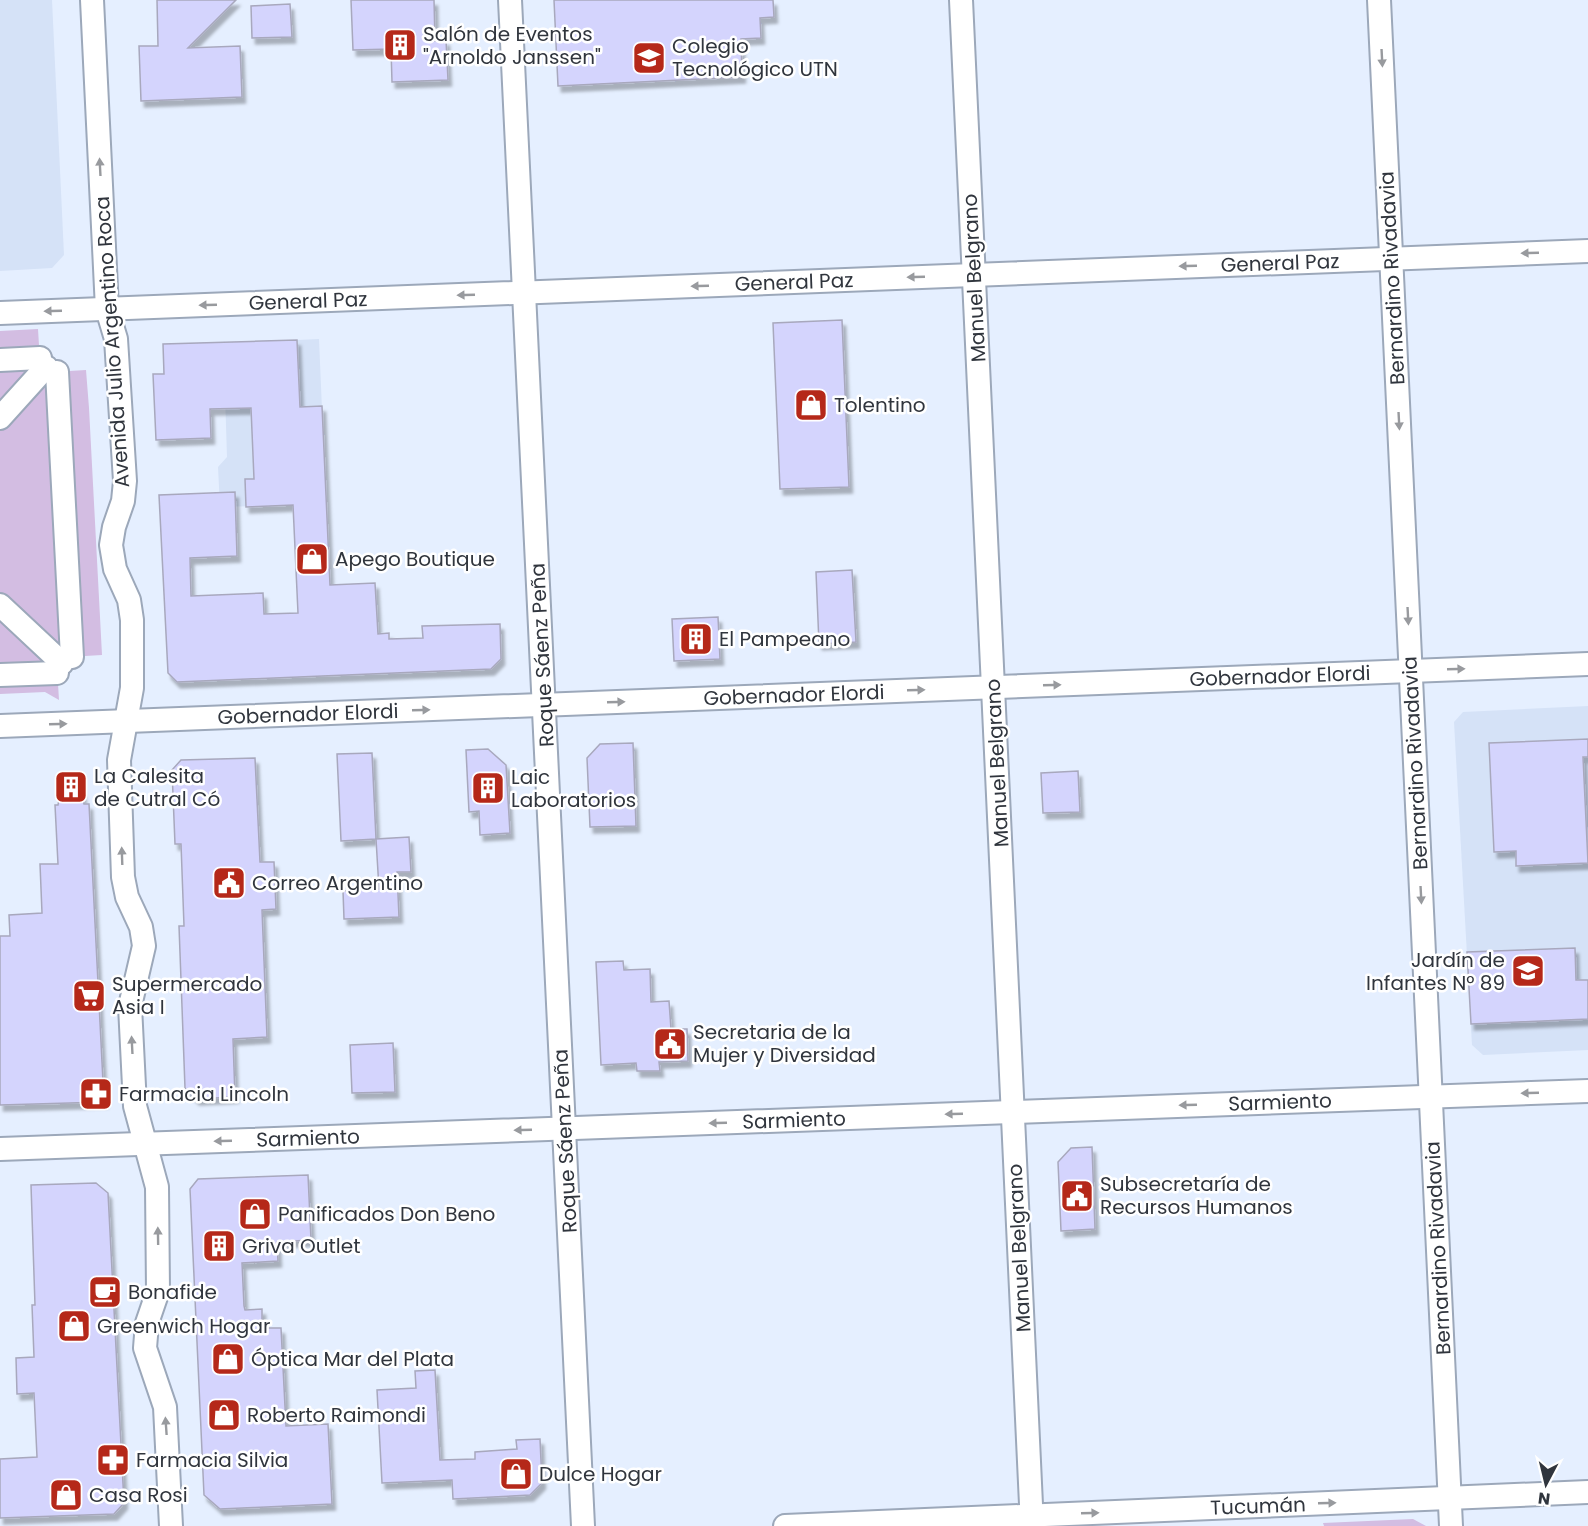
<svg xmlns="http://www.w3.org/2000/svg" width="1588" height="1526" font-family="Poppins,sans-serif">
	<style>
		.built { fill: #d5e2f7 }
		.green { fill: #d3bde2 }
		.building { fill: #d4d4fd; stroke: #a8a8bd; stroke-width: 1.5; filter: url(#shadow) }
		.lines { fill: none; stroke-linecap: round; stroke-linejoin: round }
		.minor-casing { stroke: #9ca8ba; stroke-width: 26 }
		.minor { stroke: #fff; stroke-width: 22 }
		.oneway { fill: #989a9e }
		.labels { text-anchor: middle; stroke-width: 5; stroke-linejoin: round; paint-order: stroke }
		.poi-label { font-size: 20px; fill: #30353d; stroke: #fff; text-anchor: start }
		.street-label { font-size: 20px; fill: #30353d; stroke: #fff }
	</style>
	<defs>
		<filter id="shadow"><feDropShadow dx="3.5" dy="6" stdDeviation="1.5" flood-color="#0004"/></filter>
	</defs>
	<rect width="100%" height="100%" fill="#e5efff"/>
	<g class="built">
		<polygon points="0,0 52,0 64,255 52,268 0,271"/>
		<polygon points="319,339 326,504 220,507 218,467 227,457 225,394 299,391 297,340"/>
		<polygon points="1588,706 1588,1050 1483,1055 1472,1045 1454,722 1463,712"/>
	</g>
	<g class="green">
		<polygon points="38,329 40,362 53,372 86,370 89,408 102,655 68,657 57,668 59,700 45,692 0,694 0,331"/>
		<polygon points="1413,1519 1426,1526 1324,1526 1323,1523"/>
	</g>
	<g class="building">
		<polygon points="157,0 236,0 188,48 240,46 242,97 141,101 139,46 158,46"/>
		<polygon points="351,0 434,0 435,41 446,40 448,80 392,82 391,49 353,50"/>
		<polygon points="554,0 773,0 774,17 760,18 761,38 741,39 742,77 558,86"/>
		<polygon points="290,4 292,37 252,38 251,6"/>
		<polygon points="842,320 849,487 780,489 773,323"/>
		<polygon points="297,340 300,407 322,406 330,585 375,583 378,634 389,633 389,639 423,638 422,626 500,624 501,659 491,669 177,682 168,673 159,495 235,492 237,556 190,558 191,596 263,593 264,614 298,613 293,505 246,507 245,479 254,479 251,408 210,409 211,438 156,440 153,374 164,374 163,344"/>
		<polygon points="852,570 856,642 819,644 816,572"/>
		<polygon points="718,617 720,659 674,661 672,619"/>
		<polygon points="1588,739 1588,757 1583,757 1588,863 1516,866 1516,851 1494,852 1489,743"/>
		<polygon points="633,743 636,826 590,827 587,758 600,744"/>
		<polygon points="488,749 506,765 510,833 480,835 479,811 469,812 466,750"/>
		<polygon points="372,753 376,839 341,841 337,754"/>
		<polygon points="255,758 260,862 274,862 276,909 262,910 267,1037 233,1039 235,1097 196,1099 185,1088 179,926 184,926 181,844 175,844 172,770 181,760"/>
		<polygon points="1078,771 1080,812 1043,813 1041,773"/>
		<polygon points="71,777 80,782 84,804 89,804 104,1102 0,1105 0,936 10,936 9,915 42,913 40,864 58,864 55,805 58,805 62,781"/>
		<polygon points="409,837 411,872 397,872 399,917 344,919 343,891 379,889 376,839"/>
		<polygon points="1575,948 1576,980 1588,980 1588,1019 1471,1024 1467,952"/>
		<polygon points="623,961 624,970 650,969 651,1002 669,1001 671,1029 687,1029 688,1061 659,1062 660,1071 637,1071 636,1063 601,1065 596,962"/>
		<polygon points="393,1043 395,1092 352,1093 350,1045"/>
		<polygon points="1092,1147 1095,1229 1061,1231 1058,1162 1071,1148"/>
		<polygon points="308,1175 311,1240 277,1242 278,1261 242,1263 244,1306 245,1310 262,1309 262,1328 281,1328 286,1426 328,1424 332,1504 220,1509 204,1495 190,1189 198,1179"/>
		<polygon points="96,1183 108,1193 124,1503 114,1514 0,1518 0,1459 37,1457 34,1393 17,1394 16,1358 34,1357 32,1305 35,1305 31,1185"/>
		<polygon points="435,1370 440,1460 475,1459 475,1452 517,1449 516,1440 540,1439 542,1483 530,1495 453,1499 452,1480 382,1483 377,1390 416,1388 415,1371"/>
	</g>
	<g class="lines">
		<defs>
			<g id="minor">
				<polyline points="92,0 107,309 116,339 125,481 123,501 114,527 111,545 115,569 129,600 132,620 132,688 119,760 123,877 127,897 141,927 144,946 130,1006 135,1106 157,1187 158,1291 147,1323 145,1348 165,1407 171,1526"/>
				<polyline points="510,0 583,1526"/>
				<polyline points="961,0 1032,1526"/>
				<polyline points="1379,0 1451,1526"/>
				<polyline points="0,313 1588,251"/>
				<polyline points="0,360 40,358"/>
				<polyline points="57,372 72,657"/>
				<polyline points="0,418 46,367"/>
				<polyline points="0,605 62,663"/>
				<polyline points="0,675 57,673"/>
				<polyline points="0,726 1588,664"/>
				<polyline points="0,1149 1588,1091"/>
				<polyline points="785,1526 1588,1492"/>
			</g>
		</defs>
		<use href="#minor" class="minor-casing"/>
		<use href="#minor" class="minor"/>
	</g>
	<defs><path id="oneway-solid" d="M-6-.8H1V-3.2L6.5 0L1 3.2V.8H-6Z" transform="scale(1.5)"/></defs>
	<g class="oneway">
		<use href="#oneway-solid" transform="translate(1382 58) rotate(87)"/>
		<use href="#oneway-solid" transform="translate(100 167) rotate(-93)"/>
		<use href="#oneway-solid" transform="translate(1530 253) rotate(178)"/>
		<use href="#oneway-solid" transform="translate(1188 266) rotate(178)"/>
		<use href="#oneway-solid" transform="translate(916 277) rotate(178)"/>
		<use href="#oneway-solid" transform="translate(700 286) rotate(178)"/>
		<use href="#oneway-solid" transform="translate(466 295) rotate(178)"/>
		<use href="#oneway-solid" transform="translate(208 305) rotate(178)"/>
		<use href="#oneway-solid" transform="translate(53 311) rotate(178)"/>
		<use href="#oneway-solid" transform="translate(1399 421) rotate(87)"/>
		<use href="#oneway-solid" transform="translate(1408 616) rotate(87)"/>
		<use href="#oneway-solid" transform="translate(1456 669) rotate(-2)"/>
		<use href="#oneway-solid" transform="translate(1052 685) rotate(-2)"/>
		<use href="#oneway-solid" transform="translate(916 690) rotate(-2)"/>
		<use href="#oneway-solid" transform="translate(616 702) rotate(-2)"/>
		<use href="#oneway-solid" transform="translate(421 710) rotate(-2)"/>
		<use href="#oneway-solid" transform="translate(58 724) rotate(-2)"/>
		<use href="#oneway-solid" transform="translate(122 856) rotate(-92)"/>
		<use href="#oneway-solid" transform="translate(1421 895) rotate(87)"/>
		<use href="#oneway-solid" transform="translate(132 1045) rotate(-93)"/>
		<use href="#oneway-solid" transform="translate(1530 1093) rotate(178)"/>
		<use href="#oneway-solid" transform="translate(1188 1105) rotate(178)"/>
		<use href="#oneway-solid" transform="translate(954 1114) rotate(178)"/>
		<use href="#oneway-solid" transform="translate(718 1123) rotate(178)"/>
		<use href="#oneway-solid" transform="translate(523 1130) rotate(178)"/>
		<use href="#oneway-solid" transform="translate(223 1141) rotate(178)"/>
		<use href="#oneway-solid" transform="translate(158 1236) rotate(-91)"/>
		<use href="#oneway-solid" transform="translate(166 1426) rotate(-94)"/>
		<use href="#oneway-solid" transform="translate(1327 1503) rotate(-2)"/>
		<use href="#oneway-solid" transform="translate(1090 1513) rotate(-2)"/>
	</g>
	<defs>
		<symbol id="building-square" viewBox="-11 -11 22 22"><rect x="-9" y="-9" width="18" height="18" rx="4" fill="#b52819" stroke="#fff"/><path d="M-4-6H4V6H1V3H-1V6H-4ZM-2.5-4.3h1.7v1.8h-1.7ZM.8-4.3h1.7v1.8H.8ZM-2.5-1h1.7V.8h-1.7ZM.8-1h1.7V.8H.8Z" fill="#fff"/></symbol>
		<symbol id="school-square" viewBox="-11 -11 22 22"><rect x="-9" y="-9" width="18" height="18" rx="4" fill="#b52819" stroke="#fff"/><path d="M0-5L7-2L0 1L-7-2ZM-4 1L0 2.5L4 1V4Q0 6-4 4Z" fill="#fff"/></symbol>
		<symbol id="shop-square" viewBox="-11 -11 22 22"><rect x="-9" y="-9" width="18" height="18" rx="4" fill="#b52819" stroke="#fff"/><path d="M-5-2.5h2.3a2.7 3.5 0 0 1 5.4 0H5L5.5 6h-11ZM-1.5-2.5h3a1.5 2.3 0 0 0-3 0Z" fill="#fff"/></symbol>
		<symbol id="civic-square" viewBox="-11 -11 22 22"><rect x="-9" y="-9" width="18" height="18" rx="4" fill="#b52819" stroke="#fff"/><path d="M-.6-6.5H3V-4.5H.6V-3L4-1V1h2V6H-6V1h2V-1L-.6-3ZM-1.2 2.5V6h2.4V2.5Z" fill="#fff"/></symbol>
		<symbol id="supermarket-square" viewBox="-11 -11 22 22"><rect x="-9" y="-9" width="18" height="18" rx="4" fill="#b52819" stroke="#fff"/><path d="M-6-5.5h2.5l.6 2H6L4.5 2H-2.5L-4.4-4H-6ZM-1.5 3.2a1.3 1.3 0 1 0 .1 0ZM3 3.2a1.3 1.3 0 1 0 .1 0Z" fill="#fff"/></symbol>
		<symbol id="pharmacy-square" viewBox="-11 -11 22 22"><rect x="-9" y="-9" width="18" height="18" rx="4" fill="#b52819" stroke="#fff"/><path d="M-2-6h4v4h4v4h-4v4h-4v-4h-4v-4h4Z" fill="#fff"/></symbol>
		<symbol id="cafe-square" viewBox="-11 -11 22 22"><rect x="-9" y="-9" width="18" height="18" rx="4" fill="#b52819" stroke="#fff"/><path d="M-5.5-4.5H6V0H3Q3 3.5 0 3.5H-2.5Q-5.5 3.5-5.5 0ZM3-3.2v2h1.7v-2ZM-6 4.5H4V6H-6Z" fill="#fff"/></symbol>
	</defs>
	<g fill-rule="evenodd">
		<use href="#building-square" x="381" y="26" width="38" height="38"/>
		<use href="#school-square" x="630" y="39" width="38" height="38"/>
		<use href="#shop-square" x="792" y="386" width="38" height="38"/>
		<use href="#shop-square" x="293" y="540" width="38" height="38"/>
		<use href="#building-square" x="677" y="620" width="38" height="38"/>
		<use href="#building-square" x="52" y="768" width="38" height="38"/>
		<use href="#building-square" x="469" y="769" width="38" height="38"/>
		<use href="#civic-square" x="210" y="864" width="38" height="38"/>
		<use href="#school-square" x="1509" y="952" width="38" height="38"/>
		<use href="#supermarket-square" x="70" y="977" width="38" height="38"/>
		<use href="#civic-square" x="651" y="1025" width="38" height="38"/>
		<use href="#pharmacy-square" x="77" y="1075" width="38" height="38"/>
		<use href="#civic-square" x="1058" y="1177" width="38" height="38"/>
		<use href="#shop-square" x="236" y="1195" width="38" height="38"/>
		<use href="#building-square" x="200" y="1227" width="38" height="38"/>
		<use href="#cafe-square" x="86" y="1273" width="38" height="38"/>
		<use href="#shop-square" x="55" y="1307" width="38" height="38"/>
		<use href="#shop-square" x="209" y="1340" width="38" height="38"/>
		<use href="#shop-square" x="205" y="1396" width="38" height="38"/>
		<use href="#pharmacy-square" x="94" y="1441" width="38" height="38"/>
		<use href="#shop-square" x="497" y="1455" width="38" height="38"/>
		<use href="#shop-square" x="47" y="1476" width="38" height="38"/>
	</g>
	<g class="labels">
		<g class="poi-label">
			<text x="423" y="41">Salón de Eventos<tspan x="423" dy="23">"Arnoldo Janssen"</tspan></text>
			<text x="672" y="53">Colegio<tspan x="672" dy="23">Tecnológico UTN</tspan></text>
			<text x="834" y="412">Tolentino</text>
			<text x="335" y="566">Apego Boutique</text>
			<text x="719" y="646">El Pampeano</text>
			<text x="94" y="783">La Calesita<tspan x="94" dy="23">de Cutral Có</tspan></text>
			<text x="511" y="784">Laic<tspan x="511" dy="23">Laboratorios</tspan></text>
			<text x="252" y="890">Correo Argentino</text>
			<text x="1505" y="967" text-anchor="end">Jardín de<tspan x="1505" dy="23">Infantes N° 89</tspan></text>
			<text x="112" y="991">Supermercado<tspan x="112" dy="23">Asia I</tspan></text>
			<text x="693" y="1039">Secretaria de la<tspan x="693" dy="23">Mujer y Diversidad</tspan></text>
			<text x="119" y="1101">Farmacia Lincoln</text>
			<text x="1100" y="1191">Subsecretaría de<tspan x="1100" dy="23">Recursos Humanos</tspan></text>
			<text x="278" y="1221">Panificados Don Beno</text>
			<text x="242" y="1253">Griva Outlet</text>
			<text x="128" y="1299">Bonafide</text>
			<text x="97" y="1333">Greenwich Hogar</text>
			<text x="251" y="1366">Óptica Mar del Plata</text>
			<text x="247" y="1422">Roberto Raimondi</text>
			<text x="136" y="1467">Farmacia Silvia</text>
			<text x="539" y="1481">Dulce Hogar</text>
			<text x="89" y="1502">Casa Rosi</text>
		</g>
		<g class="street-label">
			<text transform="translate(1280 263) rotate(-2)" y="7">General Paz</text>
			<text transform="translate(974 278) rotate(-93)" y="7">Manuel Belgrano</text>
			<text transform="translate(1392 278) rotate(-93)" y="7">Bernardino Rivadavia</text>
			<text transform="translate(794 282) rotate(-2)" y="7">General Paz</text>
			<text transform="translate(308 301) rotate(-2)" y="7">General Paz</text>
			<text transform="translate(112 342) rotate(-94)" y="7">Avenida Julio Argentino Roca</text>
			<text transform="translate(542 655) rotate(-93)" y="7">Roque Sáenz Peña</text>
			<text transform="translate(1280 676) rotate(-2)" y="7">Gobernador Elordi</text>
			<text transform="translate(794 695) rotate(-2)" y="7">Gobernador Elordi</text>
			<text transform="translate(308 714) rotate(-2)" y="7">Gobernador Elordi</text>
			<text transform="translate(997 763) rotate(-93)" y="7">Manuel Belgrano</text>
			<text transform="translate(1415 763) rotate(-93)" y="7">Bernardino Rivadavia</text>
			<text transform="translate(1280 1102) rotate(-2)" y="7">Sarmiento</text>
			<text transform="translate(794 1120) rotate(-2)" y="7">Sarmiento</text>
			<text transform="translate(308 1138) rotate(-2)" y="7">Sarmiento</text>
			<text transform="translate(565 1141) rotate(-93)" y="7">Roque Sáenz Peña</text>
			<text transform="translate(1019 1248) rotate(-93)" y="7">Manuel Belgrano</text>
			<text transform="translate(1438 1248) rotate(-93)" y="7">Bernardino Rivadavia</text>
			<text transform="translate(1258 1506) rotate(-2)" y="7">Tucumán</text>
		</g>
	</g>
	<g transform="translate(1546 1484) rotate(187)" stroke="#ffffff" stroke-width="4.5" paint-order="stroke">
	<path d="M0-4.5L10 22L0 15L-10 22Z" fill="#30353d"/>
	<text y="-9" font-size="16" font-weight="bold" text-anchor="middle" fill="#30353d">N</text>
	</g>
</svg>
